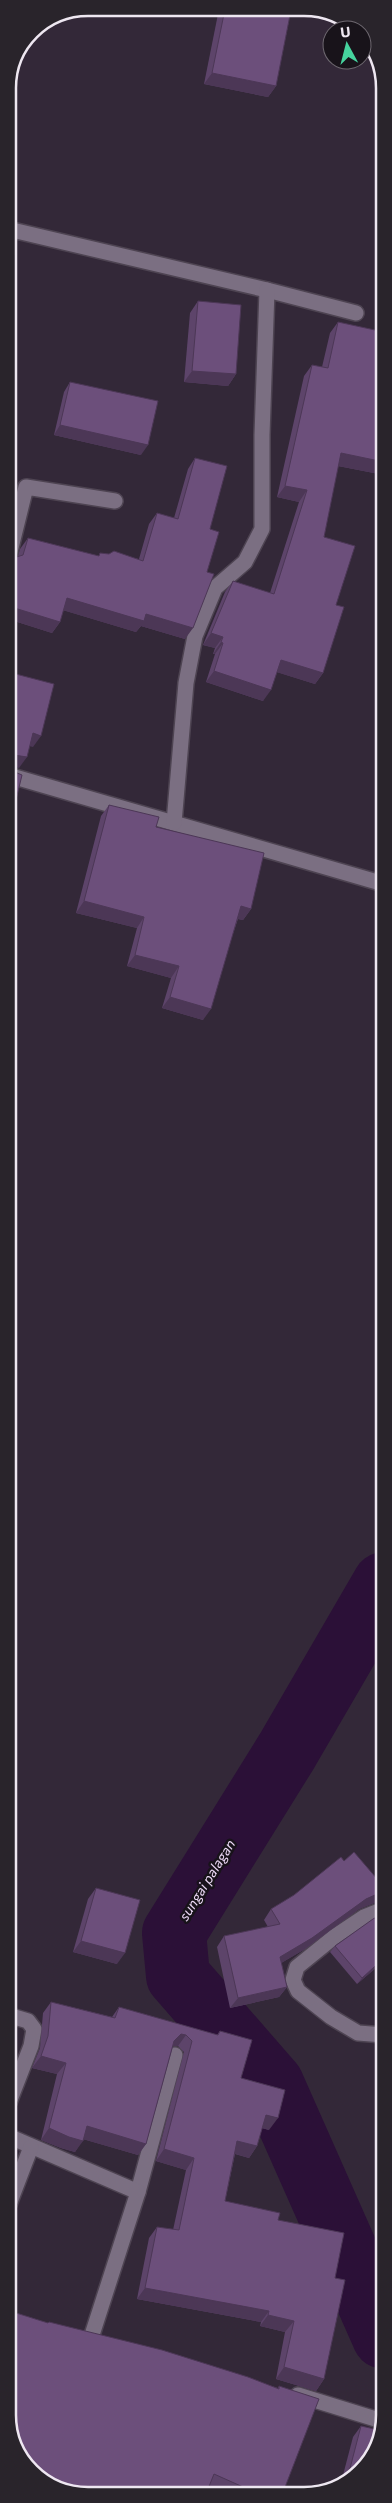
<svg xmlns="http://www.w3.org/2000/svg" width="392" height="2503" font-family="Commissioner,sans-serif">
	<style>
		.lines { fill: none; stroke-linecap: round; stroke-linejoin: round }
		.river { stroke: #2b1037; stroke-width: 64 }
		.lane-casing { stroke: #4e4452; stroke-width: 18 }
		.street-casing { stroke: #4e4452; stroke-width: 18 }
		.lane { stroke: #7b6f82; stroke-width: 15 }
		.street { stroke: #7b6f82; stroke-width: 15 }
		.wall { fill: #5d446a }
		.shaded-wall { fill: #4c3756 }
		.building { fill: #6c4f7b; stroke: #4c3756 }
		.labels { text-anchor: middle; stroke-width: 5; stroke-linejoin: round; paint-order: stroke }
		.water-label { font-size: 14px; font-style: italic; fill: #eddaf7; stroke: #18131a }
		.rim { fill: none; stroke: #eee7f1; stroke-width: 2.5 }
	</style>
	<rect width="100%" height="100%" fill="#332838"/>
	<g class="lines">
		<polyline class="river" points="384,1584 287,1751 174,1933 178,1976 272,2084 384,2337"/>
		<defs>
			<g id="lane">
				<polyline points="8,560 26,487 115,501"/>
				<polyline points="138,2192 175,2055"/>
			</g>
			<g id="street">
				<polyline points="8,229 267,290 356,313"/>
				<polyline points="8,775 384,884"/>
				<polyline points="174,823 186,683 195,636 215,588 245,562 262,529 262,435 267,290"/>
				<polyline points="384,1909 364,1917 334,1937 297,1967 293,1980 298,1991 331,2017 358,2033 384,2035"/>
				<polyline points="8,2015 28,2021 34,2029 31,2046 8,2105"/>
				<polyline points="8,2136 138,2192 92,2335"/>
				<polyline points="8,2207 31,2147"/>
				<polyline points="298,2395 382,2421"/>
			</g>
		</defs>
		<use href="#lane" class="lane-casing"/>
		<use href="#street" class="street-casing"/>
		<use href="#lane" class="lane"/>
		<use href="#street" class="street"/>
	</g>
	<g class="wall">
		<polygon points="219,9 291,10 276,86 268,97 204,84"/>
		<polygon points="198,301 236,374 228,386 184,382 190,313"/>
		<polygon points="338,322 384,332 384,475 338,466 324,537 336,605 323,673 315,684 277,672 263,701 206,682 215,654 213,654 215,648 203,645 225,592 233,581 270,593 299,502 277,497 304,376 312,365 322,367 330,333"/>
		<polygon points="70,382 141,455 54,435 64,392"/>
		<polygon points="195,458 210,529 185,639 141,626 136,632 63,610 60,622 52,633 8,619 8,594 13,558 18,556 20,549 28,538 99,556 100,553 139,559 149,524 157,513 174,518 188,469"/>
		<polygon points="109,805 156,827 251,909 243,920 238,919 203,1020 162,1008 171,978 127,966 137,928 76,913 101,816"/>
		<polygon points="96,1888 117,1964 73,1952 88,1899"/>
		<polygon points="379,1901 359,1909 305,1949 281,1963 287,1987 279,1997 230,2008 217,1947 224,1936 268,1927 264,1920 271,1909"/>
		<polygon points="384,1913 384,1961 357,1984 330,1952 335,1946"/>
		<polygon points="51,2002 112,2017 119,2007 217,2035 220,2031 241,2078 269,2130 262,2128 257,2146 249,2158 235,2154 225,2201 278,2220 335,2278 324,2379 316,2391 276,2379 285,2332 260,2326 261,2322 137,2299 149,2238 157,2227 173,2230 186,2170 156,2161 184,2052 178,2046 173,2046 146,2144 138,2155 83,2139 75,2152 61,2148 41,2140 57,2074 32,2068 40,2048 43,2013"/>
		<polygon points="13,2312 48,2323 49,2322 278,2388 279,2386 282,2495 228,2494 209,2486"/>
		<polygon points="361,2426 364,2468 342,2479 353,2437"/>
	</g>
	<g class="shaded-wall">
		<polygon points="212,73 276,86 268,97 204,84"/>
		<polygon points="192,371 236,374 228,386 184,382"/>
		<polygon points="60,425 148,445 141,455 54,435"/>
		<polygon points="341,453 384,462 384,475 333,465"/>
		<polygon points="285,486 307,490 299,502 277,497"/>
		<polygon points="8,578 16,580 8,591"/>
		<polygon points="67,598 146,614 193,628 185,639 141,626 136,632 59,609"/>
		<polygon points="8,606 60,622 52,633 8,619"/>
		<polygon points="211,633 223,637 215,648 203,645"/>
		<polygon points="221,642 223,643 215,654 213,654"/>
		<polygon points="281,660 323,673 315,684 273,671"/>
		<polygon points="214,671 271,690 263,701 206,682"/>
		<polygon points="33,733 41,736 33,747 25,745"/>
		<polygon points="14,755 27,757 19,768 8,766 8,760"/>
		<polygon points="84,901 144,917 137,928 76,913"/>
		<polygon points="241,906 251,909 243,920 233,918"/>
		<polygon points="135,955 179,966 171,978 127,966"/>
		<polygon points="170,997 211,1009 203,1020 162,1008"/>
		<polygon points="384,1891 384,1894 379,1901 359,1909 305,1949 273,1968 280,1957 366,1899"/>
		<polygon points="81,1941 125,1953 117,1964 73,1952"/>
		<polygon points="384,1958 384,1961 357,1984 362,1978"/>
		<polygon points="287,1987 279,1997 230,2008 238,1998"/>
		<polygon points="181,2034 186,2035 178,2046 173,2046 174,2041"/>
		<polygon points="41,2056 66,2063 57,2074 32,2068"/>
		<polygon points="266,2115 278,2118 269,2130 258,2127"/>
		<polygon points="87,2126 146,2144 138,2155 79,2138"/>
		<polygon points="49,2128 83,2141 75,2152 61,2148 41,2140"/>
		<polygon points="237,2141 257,2146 249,2158 229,2152"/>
		<polygon points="164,2149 194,2158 186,2170 156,2161"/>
		<polygon points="145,2288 269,2311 261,2322 137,2299"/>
		<polygon points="268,2315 294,2321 285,2332 260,2326"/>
		<polygon points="284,2367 324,2379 316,2391 276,2379"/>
	</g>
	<g class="building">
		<polygon points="225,9 291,10 276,86 212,73"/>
		<polygon points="198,301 241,305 236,374 192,371"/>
		<polygon points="338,322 384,332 384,462 341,453 324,537 355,546 336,605 344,607 323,673 281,660 271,690 214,671 223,643 221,642 223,637 211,633 233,581 274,594 307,490 285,486 312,365 328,368"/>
		<polygon points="70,382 158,401 148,445 60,425"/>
		<polygon points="195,458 227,466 210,529 219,532 207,572 214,574 193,628 146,614 144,621 67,598 60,622 8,606 16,580 8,578 8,552 13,558 23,555 28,538 99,556 100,553 109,554 114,551 143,561 157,513 178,519"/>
		<polygon points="8,530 10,533 8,546"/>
		<polygon points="8,672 54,684 41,736 33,733 27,757 14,755 8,760"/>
		<polygon points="8,763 10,770 22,775 8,833"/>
		<polygon points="109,805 159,817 156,827 264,853 251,909 241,906 211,1009 170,997 179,966 135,955 144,917 84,901"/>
		<polygon points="8,904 11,905 8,917"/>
		<polygon points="354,1852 384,1887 384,1891 366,1899 312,1938 280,1957 287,1987 238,1998 224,1936 280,1924 271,1909 294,1895 341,1857 344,1861"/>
		<polygon points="96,1888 140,1900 125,1953 81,1941"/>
		<polygon points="384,1913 384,1958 362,1978 335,1946 373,1919"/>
		<polygon points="51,2002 115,2018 119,2007 218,2035 220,2031 252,2040 241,2078 285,2090 278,2118 266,2115 257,2146 237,2141 225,2201 280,2213 278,2220 344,2233 335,2278 345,2280 324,2379 284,2367 294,2321 268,2315 269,2311 145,2288 157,2227 179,2230 194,2158 164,2149 192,2041 186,2035 181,2034 174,2041 146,2144 87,2126 83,2141 69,2137 49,2128 66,2063 41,2056 48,2036"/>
		<polygon points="8,2307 13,2312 48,2323 49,2322 162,2350 248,2377 279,2389 279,2386 319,2399 282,2495 261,2495 214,2474 206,2494 68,2493 27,2468 8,2420"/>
		<polygon points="361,2426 379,2430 364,2468 348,2476"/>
	</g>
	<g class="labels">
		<g class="water-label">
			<text transform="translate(207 1880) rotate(-58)" y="5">sungai palagan</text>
		</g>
	</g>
	<path d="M0 0H392V2503H0ZM88 16H304A72 72 0 0 1 376 88V2415A72 72 0 0 1 304 2487H88A72 72 0 0 1 16 2415V88A72 72 0 0 1 88 16Z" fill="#29242b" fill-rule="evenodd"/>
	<path class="rim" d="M88 16H304A72 72 0 0 1 376 88V2415A72 72 0 0 1 304 2487H88A72 72 0 0 1 16 2415V88A72 72 0 0 1 88 16Z"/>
	<g transform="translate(347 45) rotate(353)"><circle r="24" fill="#18131a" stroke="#6e6870"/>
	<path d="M0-4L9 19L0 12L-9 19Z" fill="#46d49e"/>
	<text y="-8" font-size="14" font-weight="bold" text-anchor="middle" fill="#eee7f1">U</text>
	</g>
</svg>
